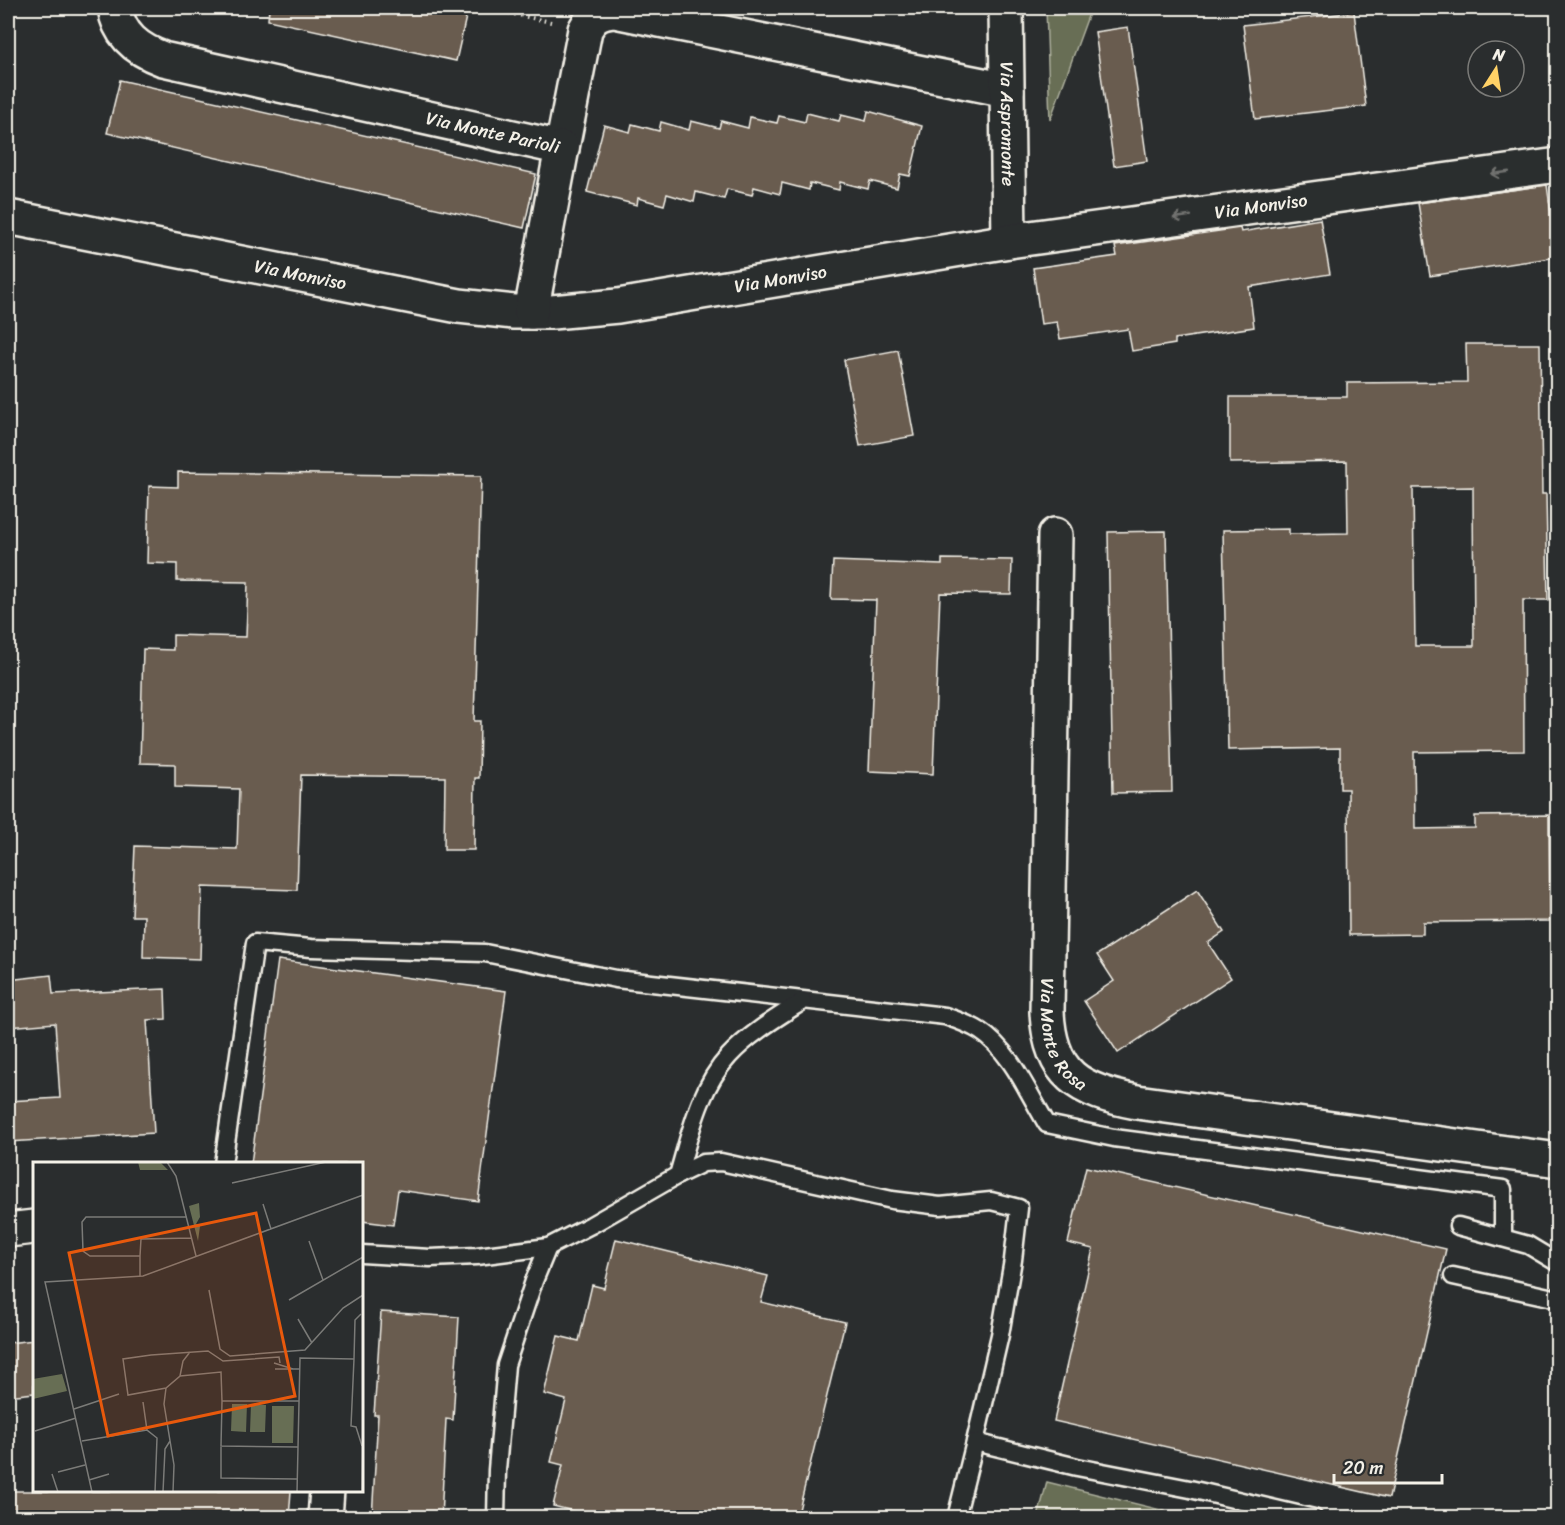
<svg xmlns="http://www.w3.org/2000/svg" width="1565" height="1525" font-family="Sriracha,sans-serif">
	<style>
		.green { fill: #676e54; stroke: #aeb09e; stroke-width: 1.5 }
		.building { fill: #695b50; stroke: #f4f1e8; stroke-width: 1.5; fill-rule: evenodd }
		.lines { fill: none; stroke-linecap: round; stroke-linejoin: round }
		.lane-casing { stroke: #f4f1e8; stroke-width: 21 }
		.street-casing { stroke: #f4f1e8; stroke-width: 38 }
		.path { stroke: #f4f1e8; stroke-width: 4; stroke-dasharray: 1.5 4.5; stroke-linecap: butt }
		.lane { stroke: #2a2d2e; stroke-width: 16 }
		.street { stroke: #2a2d2e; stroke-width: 33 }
		.oneway { stroke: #71726f }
		.labels { text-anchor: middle; stroke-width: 5; stroke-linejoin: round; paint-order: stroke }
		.street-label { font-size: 18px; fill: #f4f1e8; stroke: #2a2d2e }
		.inset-road { fill: none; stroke: #7b7b78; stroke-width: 1.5 }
		.view { fill: #e8590c; fill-opacity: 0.15; stroke: #e8590c; stroke-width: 3 }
		.inset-edge { fill: none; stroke: #f4f1e8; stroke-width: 3 }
	</style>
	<rect width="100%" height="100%" fill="#2a2d2e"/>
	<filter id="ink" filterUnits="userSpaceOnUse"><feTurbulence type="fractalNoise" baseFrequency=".0167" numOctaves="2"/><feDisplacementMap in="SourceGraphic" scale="12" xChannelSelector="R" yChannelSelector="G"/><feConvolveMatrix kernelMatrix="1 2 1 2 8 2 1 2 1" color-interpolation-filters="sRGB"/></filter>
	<g filter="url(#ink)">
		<g class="green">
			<polygon points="1046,8 1091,8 1050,120"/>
			<polygon points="1047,1482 1165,1511 1164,1517 1038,1517"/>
		</g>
		<g class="building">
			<polygon points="269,8 468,8 456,61 268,20"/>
			<polygon points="1354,12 1366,106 1255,119 1243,25"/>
			<polygon points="1128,27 1147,161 1114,166 1095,32"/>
			<polygon points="120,80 536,174 524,228 107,133"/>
			<polygon points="868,111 922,126 910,176 900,174 897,188 870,181 868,189 840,182 839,190 810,183 809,190 782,183 780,194 754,187 752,195 727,189 724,199 696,192 694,202 667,194 664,205 638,198 637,205 587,192 604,125 630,132 632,124 659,131 661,122 689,130 691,121 719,128 721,121 748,128 750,117 777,123 779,116 805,122 807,113 839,121 841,115 866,121"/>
			<polygon points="1547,185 1557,257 1430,276 1418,203"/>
			<polygon points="1320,219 1330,274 1249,287 1254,327 1175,339 1175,344 1132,351 1128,329 1060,339 1057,322 1041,324 1033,268 1117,256 1115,246 1240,228 1241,232"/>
			<path d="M1466,344h74l2,150h4l2,106h-25l1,151 -110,1 1,77 60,-1v-12l74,-1 1,106 -127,1v12l-74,1 -1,-146h-8v-41l-112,2 -5,-220 66,-1v5l59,-1 -1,-72 -117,2v-66h117v-14l120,-1zM1473,487l1,159h-59l-2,-158z"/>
			<polygon points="898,350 914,436 860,446 844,360"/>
			<polygon points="178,472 481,476 474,721 480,721 479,778 475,778 474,850 444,850 445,777 301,775 297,890 202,887 200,959 143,957 144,916 132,916 135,846 237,849 239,789 175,787 175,764 140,763 143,649 173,650 173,635 246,637 248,582 177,581 177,564 147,563 149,486 178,487"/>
			<polygon points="1166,531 1172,792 1113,793 1108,532"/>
			<polygon points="942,559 1012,560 1011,594 940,593 933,774 869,771 876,600 831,599 833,561 942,565"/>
			<polygon points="1197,890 1224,932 1208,943 1231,978 1118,1053 1084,1001 1114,981 1097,955"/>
			<polygon points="278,960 506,991 478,1201 398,1190 393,1225 362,1221 362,1164 251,1164"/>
			<polygon points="51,975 53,994 165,989 166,1019 147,1020 154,1133 8,1142 8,1101 60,1098 55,1023 8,1027 8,980"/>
			<polygon points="1086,1167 1446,1249 1389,1498 1054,1421 1093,1249 1068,1243"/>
			<polygon points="616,1239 768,1276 761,1302 845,1322 797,1518 601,1518 553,1506 563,1465 551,1462 566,1400 544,1394 558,1336 579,1341 592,1285 604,1288"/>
			<polygon points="381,1312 459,1317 453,1420 446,1419 441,1518 372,1518 378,1415 374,1415"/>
			<polygon points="34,1340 34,1393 8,1396 8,1343"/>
			<polygon points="8,1491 291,1491 289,1518 8,1518"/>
		</g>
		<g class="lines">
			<defs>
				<g id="lane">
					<path d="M223,1164l32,-221 56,5 174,5 131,26 329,37c12,4 24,8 35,15 31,20 48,62 67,93l67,14 389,51v49"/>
					<polyline points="678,1175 703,1163 721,1162 892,1200 940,1206 991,1201 1019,1208 1013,1260 1000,1335 975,1442 1077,1467 1190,1489 1314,1518"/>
					<polyline points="1458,1226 1528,1245 1558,1263"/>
					<path d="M362,1254l68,4 47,-2 71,-9 43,-22 87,-50c12,-40 21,-87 51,-119 20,-22 49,-39 74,-55"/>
					<polyline points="1453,1276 1558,1299"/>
					<polyline points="496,1518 497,1470 506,1365 534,1281 548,1247"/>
					<polyline points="956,1518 975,1442"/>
				</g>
				<g id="street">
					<path id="s1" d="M115,8c4,28 23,42 48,51l399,89 23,-118c7,-14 15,-18 30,-19l392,79"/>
					<path id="s2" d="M1006,8l3,233"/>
					<path id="s3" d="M8,217l451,89 55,6h38l66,-6 391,-65 549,-76"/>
					<polyline points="531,312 562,148"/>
					<path id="s4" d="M1055,535l-8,477c3,63 32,79 90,90l421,58"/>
					<polyline points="8,1230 34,1227"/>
					<polyline points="325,1518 327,1490"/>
				</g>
			</defs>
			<use href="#lane" class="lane-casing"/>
			<use href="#street" class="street-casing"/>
			<polyline class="path" points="485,8 551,22"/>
			<use href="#lane" class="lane"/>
			<use href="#street" class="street"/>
		</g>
		<defs><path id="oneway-shaft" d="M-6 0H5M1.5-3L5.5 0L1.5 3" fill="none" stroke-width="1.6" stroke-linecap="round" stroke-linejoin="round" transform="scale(1.5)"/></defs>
		<g class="oneway">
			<use href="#oneway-shaft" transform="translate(1500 173) rotate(172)"/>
			<use href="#oneway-shaft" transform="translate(1182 217) rotate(172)"/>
		</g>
	</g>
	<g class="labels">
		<g class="street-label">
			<text dy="6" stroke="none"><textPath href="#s2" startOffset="116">Via Aspromonte</textPath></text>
			<text dy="6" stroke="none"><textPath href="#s1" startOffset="412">Via Monte Parioli</textPath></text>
			<text dy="6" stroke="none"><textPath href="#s3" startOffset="1270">Via Monviso</textPath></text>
			<text dy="6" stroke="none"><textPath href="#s3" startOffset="298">Via Monviso</textPath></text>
			<text dy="6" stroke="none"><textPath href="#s3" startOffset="784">Via Monviso</textPath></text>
			<text dy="6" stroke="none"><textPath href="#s4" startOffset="504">Via Monte Rosa</textPath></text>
		</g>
	</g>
	<g transform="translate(33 1162)">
		<rect width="330" height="330" fill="#2a2d2e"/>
		<path d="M105,0h22l8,8h-28zM166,41l1,14 -4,7 4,2 -2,15 -9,-35zM29,212l5,17 -34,8v-20zM199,242h15l-1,28 -15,-1zM218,242l15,1 -1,27h-15zM239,244h22l-1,37h-21z" fill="#676e54"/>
		<path class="inset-road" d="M134,0l9,14 20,80M199,21l94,-21M230,42l8,25M154,55h-101l-4,5 1,29 7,5h50l1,-17 51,-1M276,79l14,39M107,94v21M176,128l11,59 10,7 75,-6 38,-42 20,-13M256,138l74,-43M265,157l14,24M157,190l-7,9 -3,15 -14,12 -38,7 -5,-36 28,-4 57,-4 15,10 56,-4 1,6M321,197l-3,67 5,1 6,19M241,201l19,6M242,207h25M147,214l41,-4 1,29h77M133,226l-2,16 10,61 -1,27M189,239l-1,45 77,1M110,240l4,28 10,8 -2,54M41,247l45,-15M2,269l41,-13M49,279l65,-11M188,284v32l76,1M25,310l27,-7M19,312l6,18M56,318l20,-6M59,330l-47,-210 98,-6 220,-81M130,330l2,-43 5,-8M264,330l3,-134 54,1 1,-39 6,-6M329,330l1,-54"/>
		<path class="view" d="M223,51l39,183 -187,40 -39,-183z"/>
		<rect width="330" height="330" class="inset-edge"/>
	</g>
	<rect width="1565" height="1525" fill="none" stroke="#2a2d2e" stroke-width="30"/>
	<rect x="15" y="15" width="1535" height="1495" fill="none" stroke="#f4f1e8" stroke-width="2" filter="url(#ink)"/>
	<g transform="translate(1496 69) rotate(12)"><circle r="28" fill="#2a2d2e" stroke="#7b7b78" stroke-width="1.5"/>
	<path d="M0-4.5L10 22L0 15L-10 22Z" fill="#ffd166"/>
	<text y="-9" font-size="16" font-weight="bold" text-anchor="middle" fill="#f4f1e8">N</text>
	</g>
	<path d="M1334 1474v9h108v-9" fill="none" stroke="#f4f1e8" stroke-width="3"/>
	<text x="1343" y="1474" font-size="18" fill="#f4f1e8" stroke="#2a2d2e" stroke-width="4.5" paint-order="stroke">20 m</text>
</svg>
